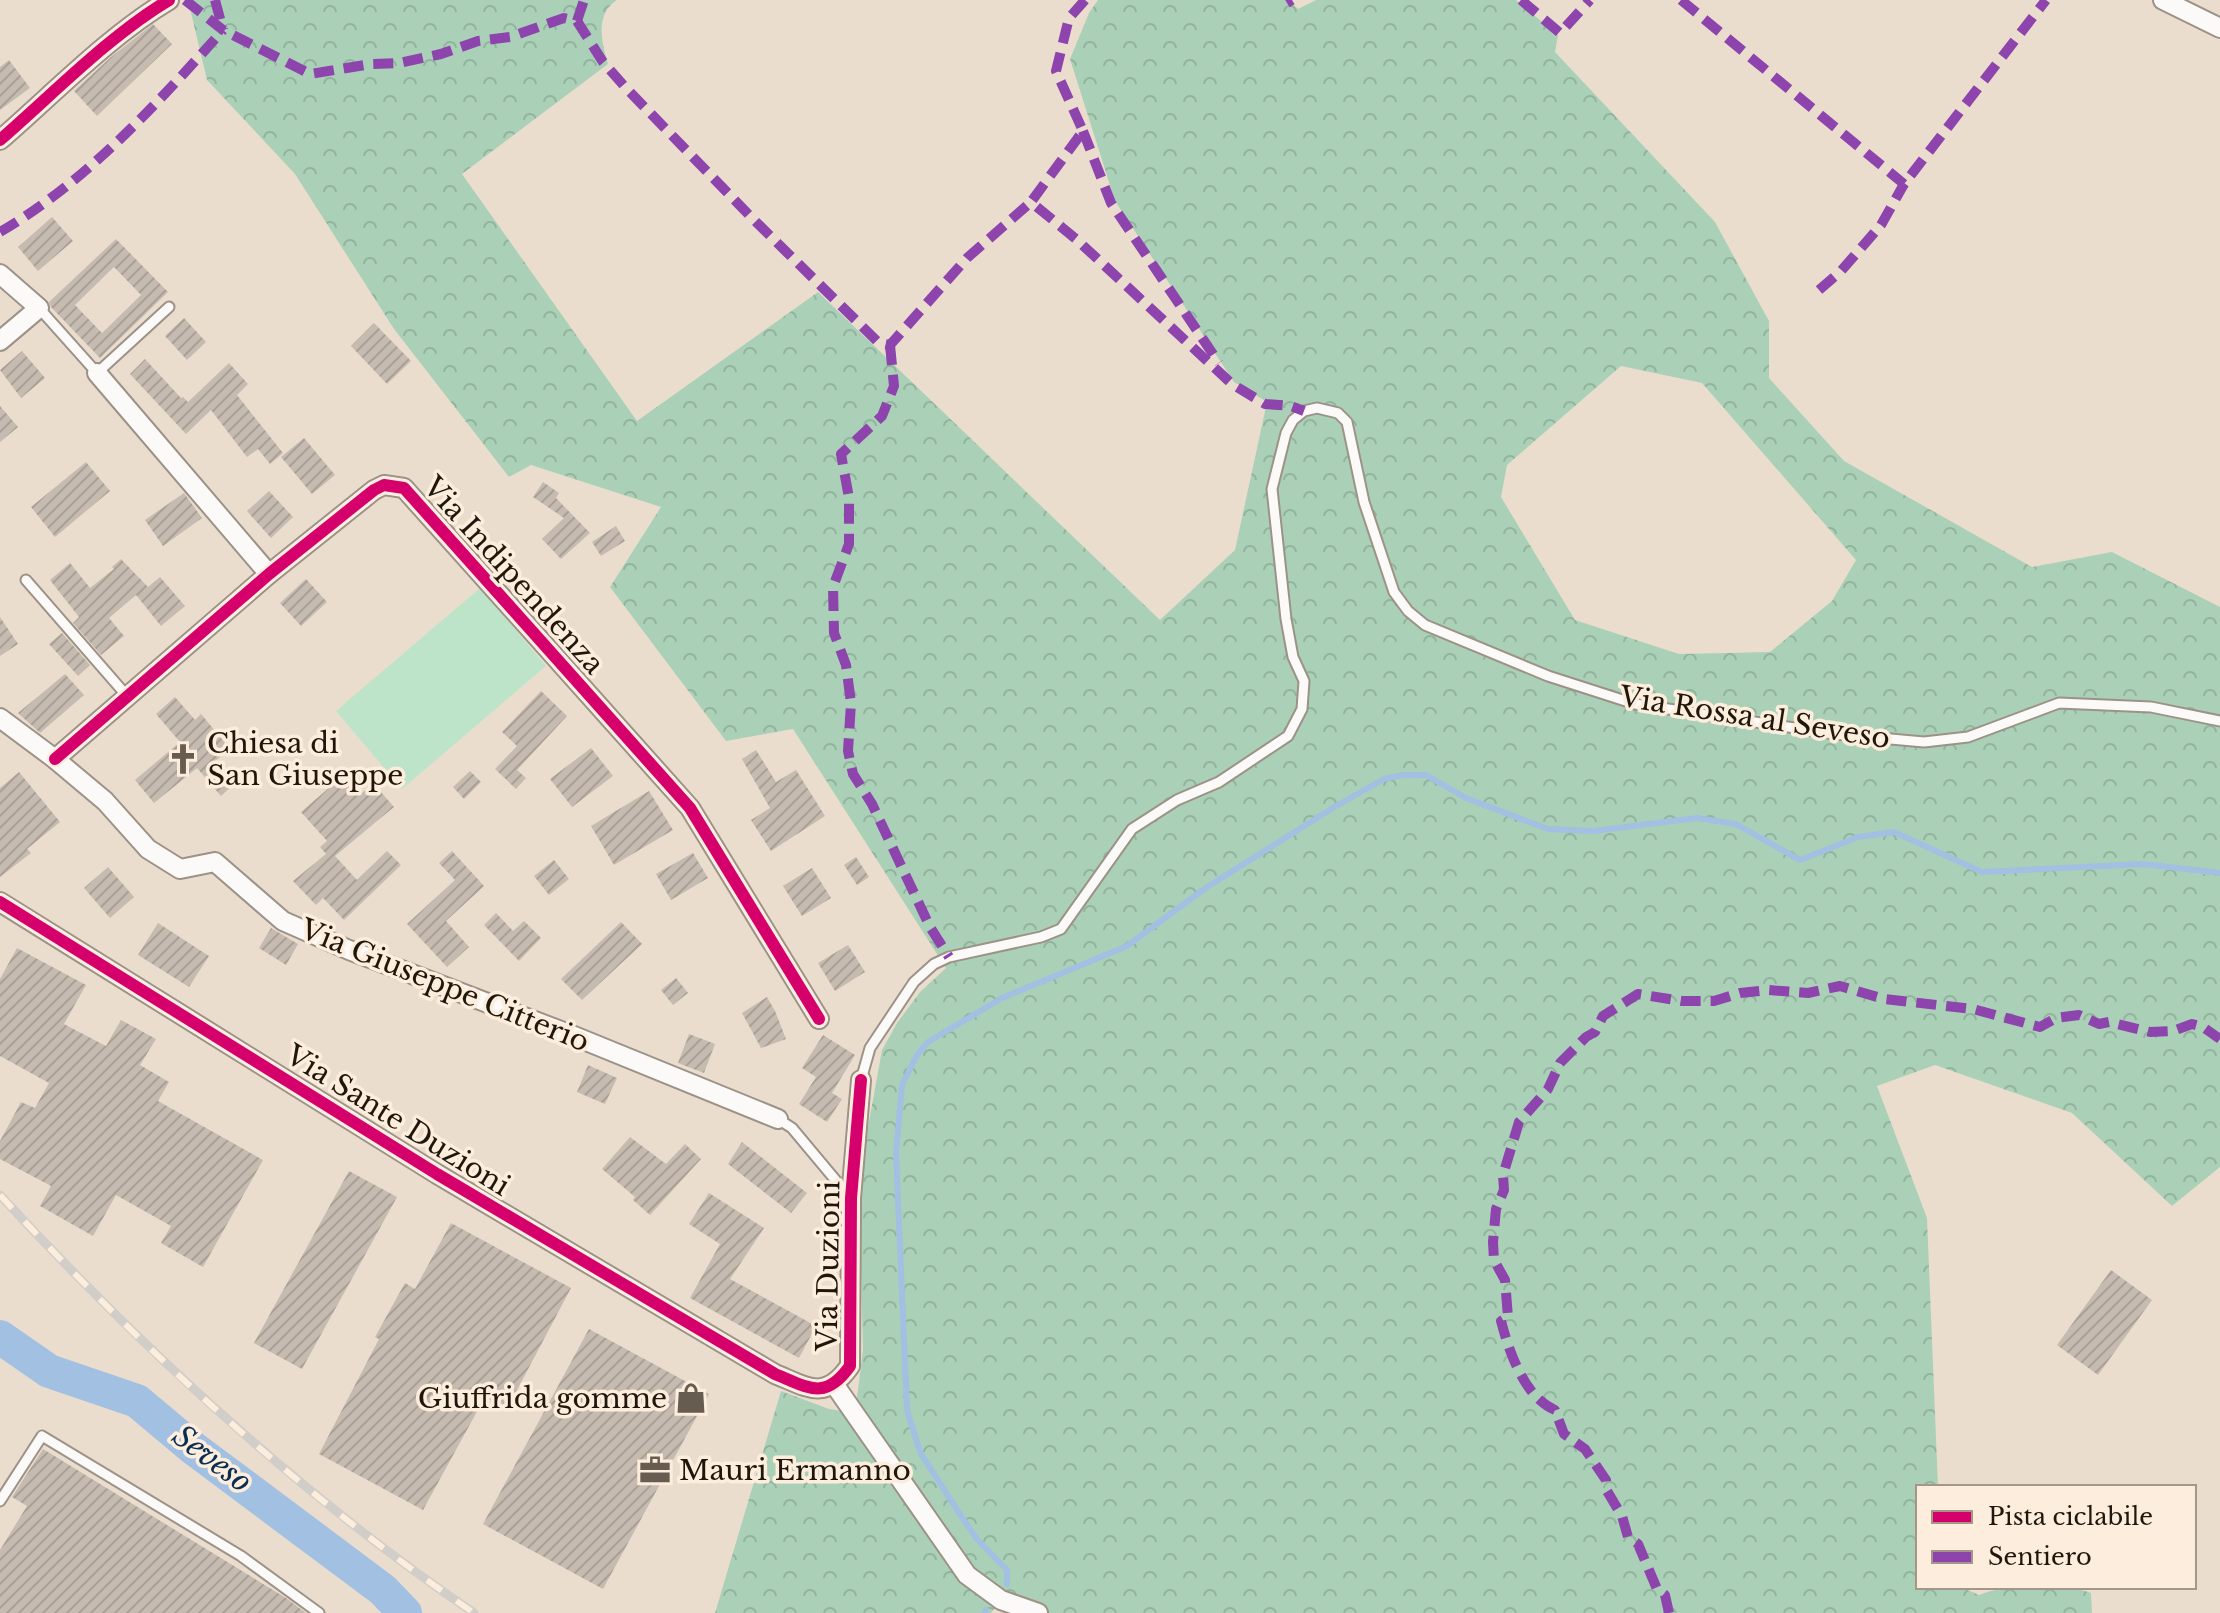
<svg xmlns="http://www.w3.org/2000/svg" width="2220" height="1613" font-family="'Libre Baskerville',serif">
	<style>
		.green { fill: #bde4c9 }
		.forest { fill: url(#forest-crowns); fill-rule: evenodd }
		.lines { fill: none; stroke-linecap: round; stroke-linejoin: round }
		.stream { stroke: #a1c0e2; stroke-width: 6 }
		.river { stroke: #a1c0e2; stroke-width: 34 }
		.building { fill: url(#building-hatch); fill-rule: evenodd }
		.lane-casing { stroke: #9c9287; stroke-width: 13 }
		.street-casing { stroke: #9c9287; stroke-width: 22 }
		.lane { stroke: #fcfaf8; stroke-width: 9 }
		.street { stroke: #fcfaf8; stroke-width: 18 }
		.rail-casing { stroke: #d1cdc8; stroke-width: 9 }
		.rail { stroke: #fceddc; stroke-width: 6; stroke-dasharray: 18; stroke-linecap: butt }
		.quiet { stroke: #8e44ad; stroke-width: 10; stroke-dasharray: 20 10; stroke-linecap: butt }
		.cycleway-casing { stroke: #fceddc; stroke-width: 17 }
		.cycleway { stroke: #d6006c; stroke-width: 12 }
		.labels { text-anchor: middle; stroke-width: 7; stroke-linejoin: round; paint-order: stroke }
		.street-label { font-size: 28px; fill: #1f160c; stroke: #fceddc }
		.poi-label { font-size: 28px; fill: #1f160c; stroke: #fceddc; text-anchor: start }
		.water-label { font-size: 30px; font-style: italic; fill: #092e51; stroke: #fceddc }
	</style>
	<defs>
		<pattern id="forest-crowns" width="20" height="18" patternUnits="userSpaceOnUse" patternTransform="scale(2)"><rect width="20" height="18" fill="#aad1b7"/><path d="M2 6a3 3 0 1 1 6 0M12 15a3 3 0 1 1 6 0" fill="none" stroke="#92b39c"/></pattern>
		<pattern id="building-hatch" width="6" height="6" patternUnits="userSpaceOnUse" patternTransform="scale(2)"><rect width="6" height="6" fill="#c6bbb0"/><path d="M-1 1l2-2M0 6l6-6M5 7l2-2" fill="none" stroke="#aaa096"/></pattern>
	</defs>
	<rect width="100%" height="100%" fill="#ebddce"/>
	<polygon class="green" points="480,588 546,666 402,789 336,711"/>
	<path class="forest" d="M188,0h429c-23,15 -15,43 -9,64l-146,110 175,247 181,-129 342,328 75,-70 32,-148 -33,-20 -119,-181 -45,-142 19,-46 9,-13h191l9,9 18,-9h200l42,35 -3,17 160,170 54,99v57l75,83 188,106 80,-15 108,55v560l-48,39 -100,-93 -137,-48 -58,21 50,132 11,269h-20v100h43l18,8c29,-12 83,-14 112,-2l1,20h-1054l-37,-13 -10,13h-276l66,-222 48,18 26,4 8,-63 -3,-126 4,-75 18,-99 15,-27 23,-31 26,-24 -153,-239 -67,12 -116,-154 51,-80 -130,-42 -22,12 -115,-148 -99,-155 -88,-94zM1621,366l81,17 154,177 -24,41 -62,51 -91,2 -104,-34 -74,-123 6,-32z"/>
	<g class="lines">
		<g class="stream">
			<polyline points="1007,1584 1007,1570 976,1538 952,1502 920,1452 907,1410 896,1153 902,1085 917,1055 928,1042 1002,998 1127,946 1207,887 1336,806 1384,779 1403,775 1426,775 1466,798 1548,829 1593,831 1697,818 1736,824 1800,860 1858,837 1894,832 1982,872 2143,864 2220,873"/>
			<polyline points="985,1613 986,1610"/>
		</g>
		<polyline class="river" points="0,1337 49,1371 137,1401 193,1448 383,1590 405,1613"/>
	</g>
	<g class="building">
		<polygon points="153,24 172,44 97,116 74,91 111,57"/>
		<polygon points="9,60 30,88 0,110 0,67"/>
		<polygon points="52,217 73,241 38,271 18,247"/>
		<path d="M116,239l52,53 -68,66 -49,-51 -2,-5zM114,267l27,28 -39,38 -27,-28z"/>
		<polygon points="184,318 206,342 187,360 165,336"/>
		<polygon points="374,323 411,361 387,384 351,346"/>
		<polygon points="22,351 45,378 21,398 0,370"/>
		<polygon points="145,359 181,398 183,397 188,402 229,363 248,384 237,395 283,453 270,464 258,449 247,457 211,410 186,434 130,374"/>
		<polygon points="0,406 18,427 0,442"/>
		<polygon points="304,438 335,475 312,494 281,457"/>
		<polygon points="86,462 110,491 55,537 31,507"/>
		<polygon points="543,482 559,493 556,498 590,533 561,559 542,539 564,518 533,497"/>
		<polygon points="269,491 293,517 271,538 247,511"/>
		<polygon points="184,493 202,518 163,546 145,520"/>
		<polygon points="616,526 625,541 601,556 592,542"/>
		<polygon points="121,559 148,587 160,577 185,606 161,626 136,595 109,618 124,636 101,655 73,623 79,617 50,580 70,563 90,588 114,569 112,567"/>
		<polygon points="306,579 327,602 301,626 280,603"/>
		<polygon points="0,617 18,644 0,656"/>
		<polygon points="62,633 90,665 78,676 49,644"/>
		<polygon points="65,674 84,695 40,733 18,713"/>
		<polygon points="541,691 567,716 517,770 526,778 516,789 495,769 517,746 502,732"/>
		<polygon points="175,697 195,720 201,714 230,749 214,762 233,785 221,796 197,768 154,803 135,780 180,742 156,714"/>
		<polygon points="591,748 613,776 572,807 550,779"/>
		<polygon points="756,750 776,782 796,770 825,816 771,851 751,820 770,808 742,759"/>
		<polygon points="470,771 481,782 464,799 453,787"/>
		<polygon points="19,772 60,822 27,849 31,853 0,877 0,788"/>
		<polygon points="345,774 362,793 373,783 394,807 335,856 357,880 387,851 401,865 344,920 323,898 316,905 293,881 326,854 320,847 327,841 301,812"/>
		<polygon points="649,791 673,830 614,865 591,826"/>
		<polygon points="452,851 484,886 446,921 469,947 447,967 407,924 455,880 439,863"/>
		<polygon points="693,853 708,878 671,900 656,874"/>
		<polygon points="856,857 869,877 857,885 844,865"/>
		<polygon points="554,860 569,879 549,895 534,876"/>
		<polygon points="108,867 134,897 110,918 84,888"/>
		<polygon points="812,868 831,898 802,916 783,886"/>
		<polygon points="496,913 513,931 524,921 541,938 519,961 484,925"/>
		<polygon points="621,922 642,944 582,1000 561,979"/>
		<polygon points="158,923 209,956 189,987 138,955"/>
		<polygon points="271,928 298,944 286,965 259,948"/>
		<polygon points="848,945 865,972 835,991 818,963"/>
		<polygon points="17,948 86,985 64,1024 106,1046 121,1020 156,1039 140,1065 169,1082 158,1101 263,1160 203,1267 161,1243 171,1226 116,1195 93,1236 40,1206 51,1186 0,1159 0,1141 21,1102 35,1108 49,1083 0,1056 0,979"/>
		<polygon points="676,978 688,993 673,1005 661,990"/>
		<polygon points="767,997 775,1011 786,1039 761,1048 742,1013"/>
		<polygon points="689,1034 715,1044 704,1073 678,1063"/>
		<polygon points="823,1035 855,1055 832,1093 842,1099 827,1122 799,1104 816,1077 802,1068"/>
		<polygon points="588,1065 617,1078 605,1104 577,1092"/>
		<polygon points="630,1137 666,1164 685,1144 701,1159 650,1215 633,1200 635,1197 602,1169"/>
		<polygon points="742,1142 807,1193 791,1213 728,1164"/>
		<polygon points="349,1171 397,1197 302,1369 254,1343"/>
		<polygon points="709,1193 764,1228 730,1279 816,1326 799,1358 690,1298 720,1244 689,1224"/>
		<polygon points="451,1223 571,1288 507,1409 485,1397 423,1510 319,1454 379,1339 375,1337 405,1283 415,1289"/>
		<polygon points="2111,1270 2152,1300 2098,1375 2057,1345"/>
		<polygon points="589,1329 709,1394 603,1589 483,1524"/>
		<polygon points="43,1449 286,1598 306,1613 0,1613 0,1550 27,1506 12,1497"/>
	</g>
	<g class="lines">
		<defs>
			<g id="lane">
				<polyline points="39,308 97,373 169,307"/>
				<polyline points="26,580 127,696"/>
				<polyline points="861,1080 870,1048 914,982 934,964 949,957 1041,937 1061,929 1132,829 1177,800 1219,782 1288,736 1302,709 1304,681 1293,657 1286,619 1272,489 1286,433 1293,420 1304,411 1317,408 1338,413 1347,422 1364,502 1394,592 1408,611 1425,625 1548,676 1635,704 1835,734 1924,742 1968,737 2059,703 2151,707 2220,721"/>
				<polyline points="778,1119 792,1128 848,1195"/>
				<polyline points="0,1501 42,1436 241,1556 319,1613"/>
			</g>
			<g id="street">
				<polyline points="2163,0 2220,28"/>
				<path d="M0,140c52,-45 110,-105 169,-140"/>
				<polyline points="0,274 39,308 0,341"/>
				<polyline points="97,373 269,574"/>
				<polyline points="0,718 55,759 105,801 148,849 180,869 215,862 283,921 349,950 574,1036 778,1119"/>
				<polyline points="55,759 269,574 374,490 384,485 404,488 690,808 819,1019"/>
				<path d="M0,902l437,272 338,200c34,14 50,27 75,-8l1,-168 10,-118"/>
				<polyline points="834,1384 967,1575 1001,1600 1038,1613"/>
			</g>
		</defs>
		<use href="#lane" class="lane-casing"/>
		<use href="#street" class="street-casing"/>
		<use href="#lane" class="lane"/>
		<use href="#street" class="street"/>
		<defs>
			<path id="rail" d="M0,1195c144,156 299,299 474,418"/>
		</defs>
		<use href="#rail" class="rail-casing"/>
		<use href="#rail" class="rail"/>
		<g class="quiet">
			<polyline points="185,0 223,30 310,74 371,64 399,63 441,54 478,41 510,37 564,18 577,21 603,62 625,87 752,218 879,343 890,345 967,258 1031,202"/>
			<polyline points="215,0 223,30"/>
			<polyline points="1085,0 1069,18 1056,71 1083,131 1031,202 1076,239 1232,384 1265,404 1291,406 1304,411"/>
			<polyline points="1521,0 1560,33 1590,0"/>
			<polyline points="1681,0 1904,184 2046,0"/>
			<polyline points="1287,3 1292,0"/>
			<polyline points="577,21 584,0"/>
			<polyline points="1083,131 1111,203 1219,363"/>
			<path d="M0,232c86,-50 157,-128 223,-202"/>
			<polyline points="1819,290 1841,271 1881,225 1904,184"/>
			<polyline points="890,345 894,386 882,416 841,454 849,498 849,544 833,587 834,633 846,665 851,703 848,751 853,774 872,804 930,927 949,957"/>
			<path d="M1669,1613l-4,-18 -8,-6 -19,-45 -10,-7 -6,-21 -15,-25 -1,-11 -21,-31 -21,-15 -9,-24c-31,-13 -46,-59 -54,-89l7,-4 -3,-37 -11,-20 -1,-18 3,-33 8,-19 -1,-15 16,-53 29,-33 12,-26 26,-26 9,-5 8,-16 35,-22 44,7h32l26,-8 28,-3 40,3 32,-7 44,13 89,10 67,18 16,-9 23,-3 20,9 10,-2 41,10 23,-1 19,-7 11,3 17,12"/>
		</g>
		<defs>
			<g id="cycleway">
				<path d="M0,140c52,-45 110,-105 169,-140"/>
				<polyline points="55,759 269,574 374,490 384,485 404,488 690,808 819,1019"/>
				<path d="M0,902l437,272 338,200c34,14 50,27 75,-8l1,-168 10,-118"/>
			</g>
		</defs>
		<use href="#cycleway" class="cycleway-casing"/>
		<use href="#cycleway" class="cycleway"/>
	</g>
	<defs>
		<symbol id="church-bare" viewBox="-9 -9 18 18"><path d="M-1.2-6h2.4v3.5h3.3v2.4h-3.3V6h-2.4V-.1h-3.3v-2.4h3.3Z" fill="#665c50" stroke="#fceddc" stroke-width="2.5" paint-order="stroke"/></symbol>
		<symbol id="shop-bare" viewBox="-9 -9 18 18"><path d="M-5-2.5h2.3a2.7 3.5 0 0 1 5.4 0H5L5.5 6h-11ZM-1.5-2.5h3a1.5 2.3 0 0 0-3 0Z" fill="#665c50" stroke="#fceddc" stroke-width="2.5" paint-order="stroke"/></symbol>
		<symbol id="office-bare" viewBox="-9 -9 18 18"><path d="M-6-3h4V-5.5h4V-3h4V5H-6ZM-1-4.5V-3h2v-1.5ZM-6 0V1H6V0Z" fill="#665c50" stroke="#fceddc" stroke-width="2.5" paint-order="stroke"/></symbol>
	</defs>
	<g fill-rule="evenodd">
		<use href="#church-bare" x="161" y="737" width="44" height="44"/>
		<use href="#shop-bare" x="669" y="1376" width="44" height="44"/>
		<use href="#office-bare" x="633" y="1448" width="44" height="44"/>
	</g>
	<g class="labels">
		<g class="street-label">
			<text transform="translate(514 575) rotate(48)" y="10">Via Indipendenza</text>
			<text transform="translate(1755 717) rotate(9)" y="10">Via Rossa al Seveso</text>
			<text transform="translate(445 985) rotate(22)" y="10">Via Giuseppe Citterio</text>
			<text transform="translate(398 1120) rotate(32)" y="10">Via Sante Duzioni</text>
			<text transform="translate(828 1266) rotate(-89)" y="10">Via Duzioni</text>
		</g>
		<g class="poi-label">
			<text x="207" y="753">Chiesa di<tspan x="207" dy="32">San Giuseppe</tspan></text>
			<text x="667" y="1408" text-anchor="end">Giuffrida gomme</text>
			<text x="679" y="1480">Mauri Ermanno</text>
		</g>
		<g class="water-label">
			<text transform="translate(212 1459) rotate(37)" y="10">Seveso</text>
		</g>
	</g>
	<rect x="1916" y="1485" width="280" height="104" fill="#fceddc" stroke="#a49789" stroke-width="2"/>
	<rect x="1932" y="1511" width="40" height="12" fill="#d6006c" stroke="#a49789" stroke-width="2"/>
	<text x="1988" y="1525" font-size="24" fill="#1f160c">Pista ciclabile</text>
	<rect x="1932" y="1551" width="40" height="12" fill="#8e44ad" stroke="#a49789" stroke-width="2"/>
	<text x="1988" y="1565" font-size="24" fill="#1f160c">Sentiero</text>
</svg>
